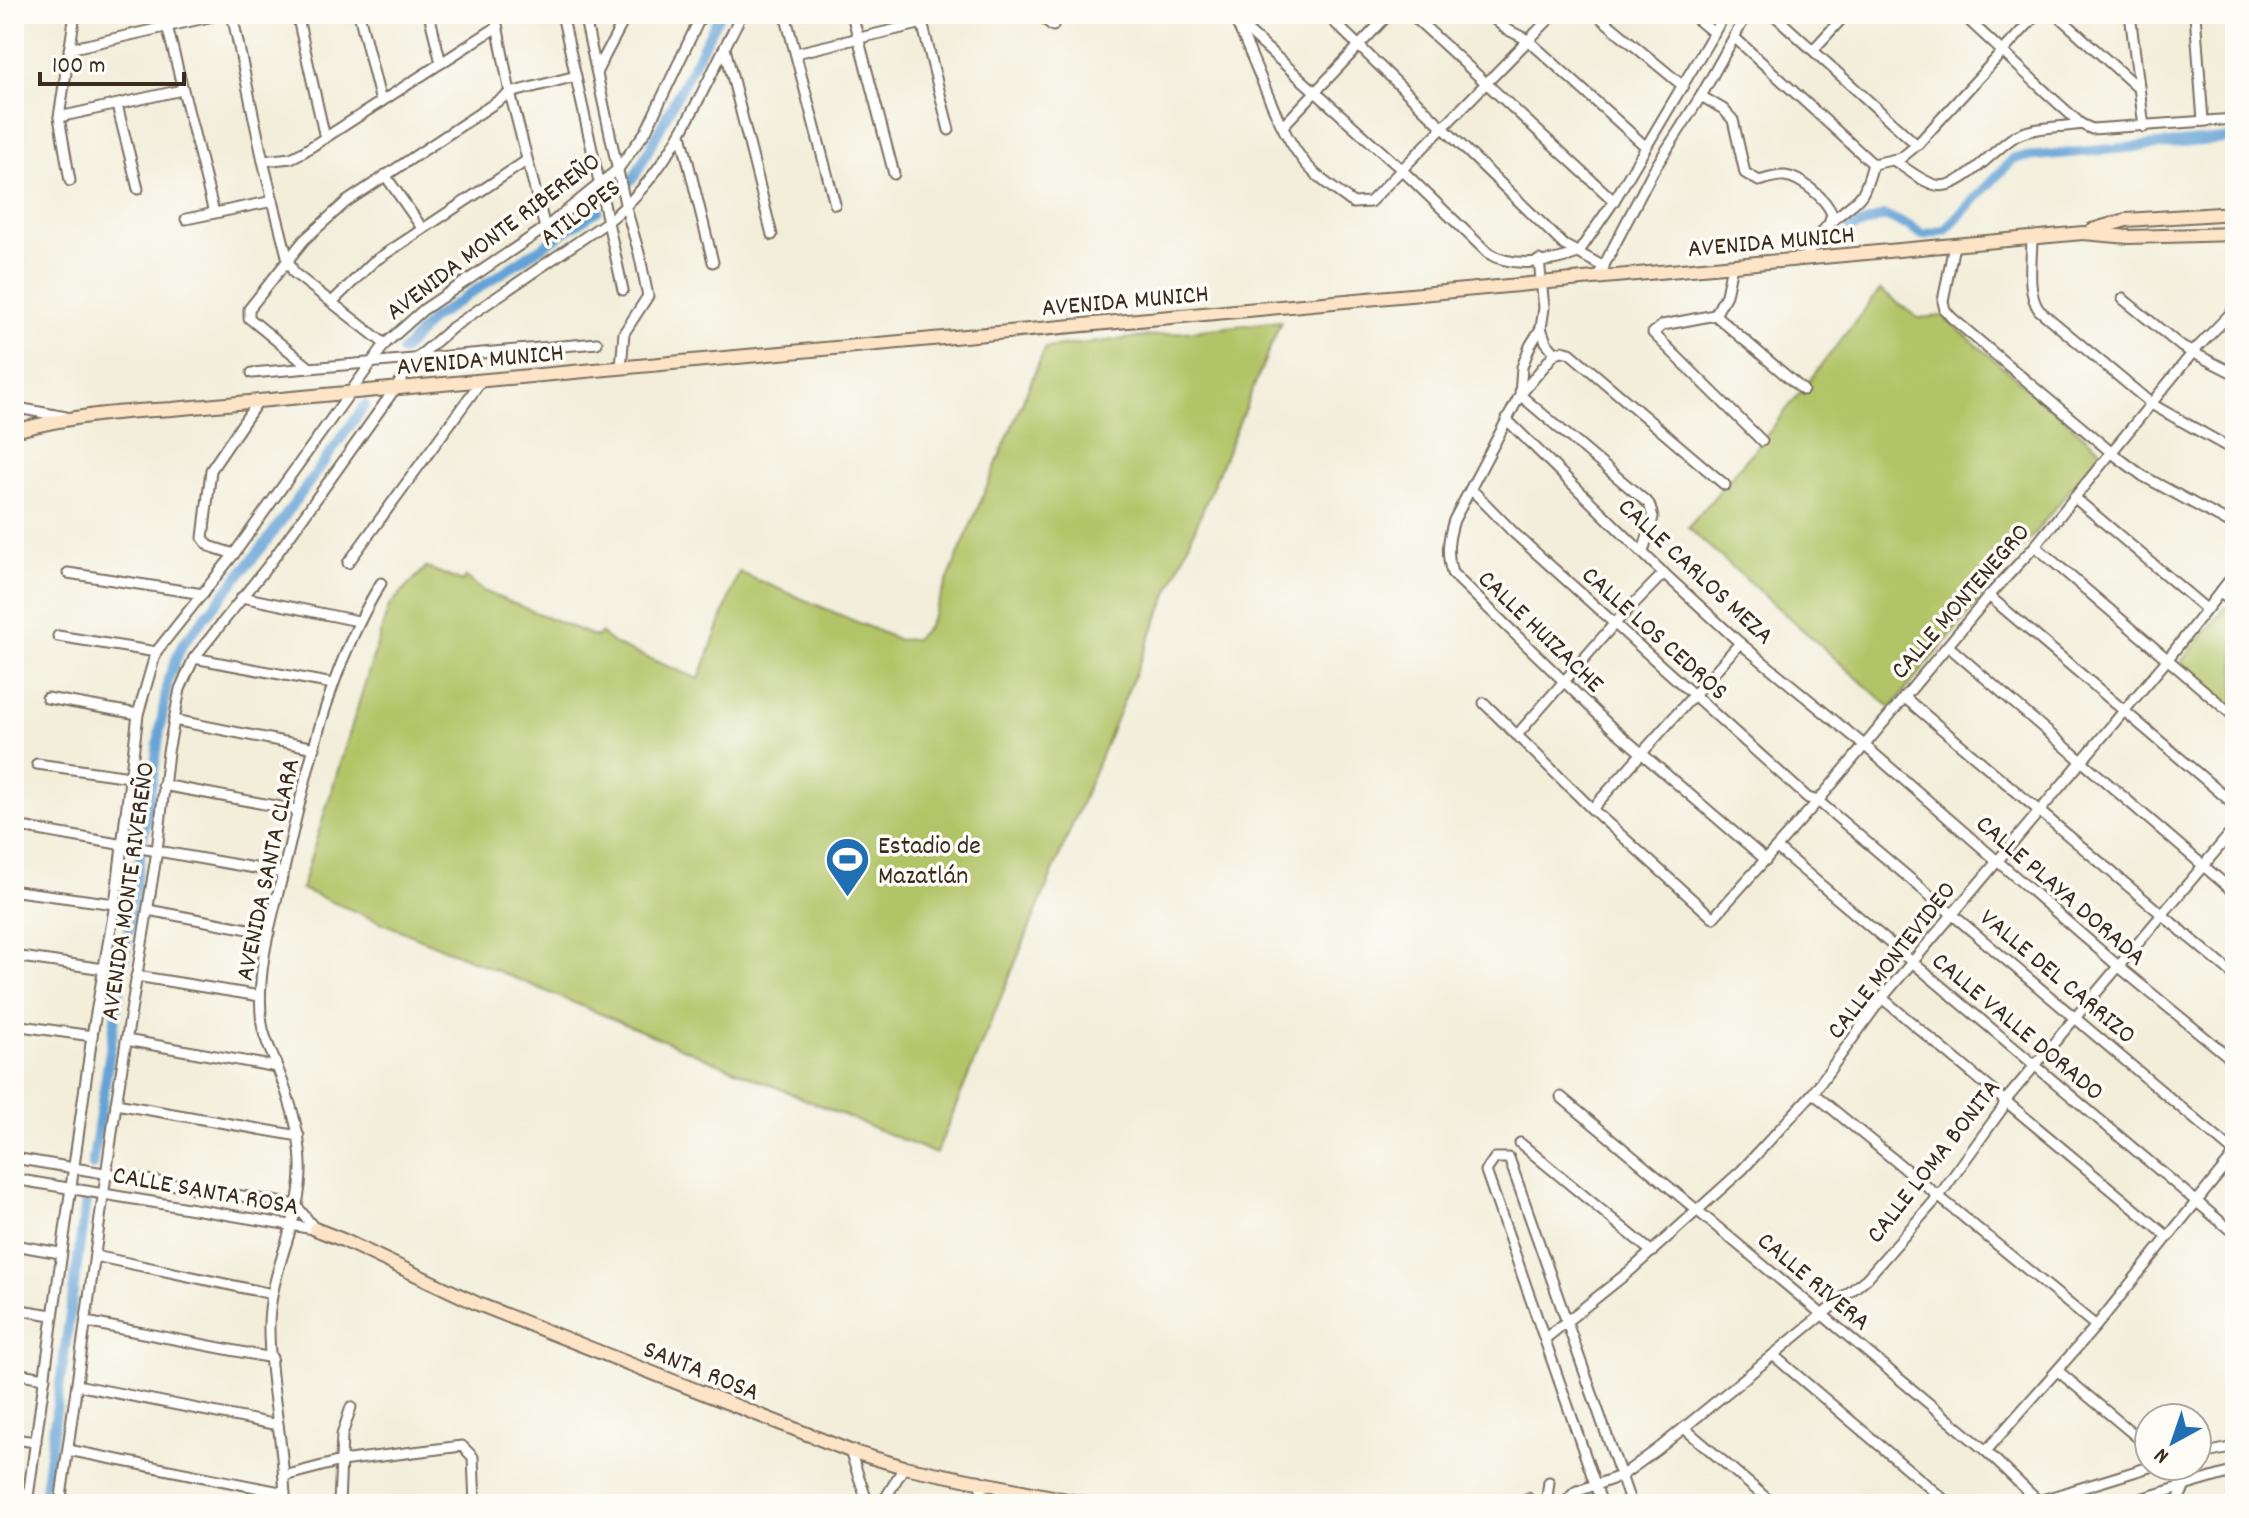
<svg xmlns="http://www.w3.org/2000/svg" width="2249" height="1518" font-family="Dekko,sans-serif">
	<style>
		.park { fill: #b2c467; stroke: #767742; stroke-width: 2 }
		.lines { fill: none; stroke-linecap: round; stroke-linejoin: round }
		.canal { stroke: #65a2d6; stroke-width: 10 }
		.street-casing { stroke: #7b6f60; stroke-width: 13 }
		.secondary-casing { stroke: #7b6f60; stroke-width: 16 }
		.street { stroke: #fff; stroke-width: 9 }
		.secondary { stroke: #fee4c6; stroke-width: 12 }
		.labels { text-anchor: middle; stroke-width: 7; stroke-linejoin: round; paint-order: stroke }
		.street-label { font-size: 26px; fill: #3b2a1e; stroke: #fdfcf7 }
		.poi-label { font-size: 26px; fill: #3b2a1e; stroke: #fdfcf7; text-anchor: start }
	</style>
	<rect width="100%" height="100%" fill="#fdfcf7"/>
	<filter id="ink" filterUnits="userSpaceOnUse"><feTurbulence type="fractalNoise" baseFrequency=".0125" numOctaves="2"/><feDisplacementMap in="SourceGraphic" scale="16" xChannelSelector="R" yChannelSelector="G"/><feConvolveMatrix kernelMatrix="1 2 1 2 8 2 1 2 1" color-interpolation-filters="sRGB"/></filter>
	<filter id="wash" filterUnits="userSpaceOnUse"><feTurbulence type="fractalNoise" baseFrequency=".006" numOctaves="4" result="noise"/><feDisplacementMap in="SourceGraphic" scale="32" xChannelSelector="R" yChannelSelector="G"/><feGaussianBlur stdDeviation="1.8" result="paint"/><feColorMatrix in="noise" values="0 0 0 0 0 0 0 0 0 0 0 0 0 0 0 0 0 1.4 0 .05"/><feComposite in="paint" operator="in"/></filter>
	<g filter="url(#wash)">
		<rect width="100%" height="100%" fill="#f2eeda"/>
		<g class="park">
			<polygon points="1880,290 1918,318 1943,316 2102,451 1891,708 1688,528 1762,441"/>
			<polygon points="1281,321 936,1154 301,889 389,606 426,567 462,582 466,577 483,591 596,637 600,633 616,645 699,679 739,572 899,640 915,639 928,627 1045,348"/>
			<polygon points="2226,607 2235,612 2235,710 2181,662"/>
		</g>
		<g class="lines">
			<g class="canal">
				<polyline points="626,184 635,176 720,14"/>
				<polyline points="1850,229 1884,216 1909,226 1923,235 1945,230 2014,158 2235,138"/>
				<polyline points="402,352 432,319 598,210"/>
				<polyline points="92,1166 168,679 182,645 264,545 365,405"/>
				<polyline points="43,1504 86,1201"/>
			</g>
		</g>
	</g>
	<g filter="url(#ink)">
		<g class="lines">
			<defs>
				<g id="street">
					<polyline points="164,14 214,213"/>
					<polyline points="232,14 263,161 288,260 294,273 385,344"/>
					<polyline points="297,14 325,138"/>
					<polyline points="359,14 381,102"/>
					<polyline points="429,14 441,63"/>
					<polyline points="495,14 510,93 545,228"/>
					<polyline points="562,14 623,290"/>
					<polyline points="584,14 626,208 639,253 648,296 624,333 621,367"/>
					<polyline points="785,14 835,204"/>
					<polyline points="852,14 894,174"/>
					<polyline points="920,14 949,130"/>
					<polyline points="1038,14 1053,26"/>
					<path d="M1232,14c24,44 41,107 70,145 13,18 34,31 51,44l17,-1 184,-188"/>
					<polyline points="1326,14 1564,245 1604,267"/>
					<polyline points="1411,14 1614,201"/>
					<polyline points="1488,14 1506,29 1528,40 1645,146"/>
					<polyline points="1596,14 1683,86"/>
					<polyline points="1691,14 1714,33"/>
					<polyline points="1773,14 1917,145"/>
					<polyline points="1962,14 2050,96 2081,124 2092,129 2235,119"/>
					<polyline points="2056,14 2139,89"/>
					<polyline points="2130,14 2144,127"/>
					<polyline points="2195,14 2203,121"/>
					<path d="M1241,25l161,145 86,83c23,15 64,10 90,0"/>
					<polyline points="1734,37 1873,164"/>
					<polyline points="725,48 772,235"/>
					<polyline points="69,49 222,14"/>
					<polyline points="1813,50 1846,14"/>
					<polyline points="796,53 923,23"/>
					<polyline points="597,71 627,14"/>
					<path d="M1701,96l22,13 10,11 12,53 14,8c8,-2 17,-6 26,-5 17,2 41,23 47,38l-3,10"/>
					<polyline points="117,105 138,189"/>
					<polyline points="59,117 182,90"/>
					<polyline points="1283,126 1389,14"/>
					<polyline points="681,134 713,262"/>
					<path d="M1893,160c13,8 29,22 43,25 24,7 59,-37 78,-48 18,-11 46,-9 67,-13"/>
					<polyline points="263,161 291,158 303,152 497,27"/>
					<polyline points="385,175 422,228"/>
					<polyline points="70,181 59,117 75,14"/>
					<polyline points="186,219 273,201"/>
					<path d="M2032,238c0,21 -6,54 7,72l114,95 82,46"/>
					<polyline points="1954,245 1943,301 1945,310 1952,318 2112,453 2143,476 2235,526"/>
					<polyline points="1578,253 1614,201 1725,14"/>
					<path d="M1804,258c8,-11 16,-26 26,-35 30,-28 31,-16 43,-59l28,-6 16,-13 120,-131"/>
					<path d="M1539,260l5,48 -3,20 -11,18 -8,21 -2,28 -66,125c-6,19 -8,34 -2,53l159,154 155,133"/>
					<polyline points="1732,265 1726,295 1715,315 1663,325 1653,333 1762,441"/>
					<polyline points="1601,271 1653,171 1701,96 1747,14"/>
					<polyline points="2123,299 2182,347 2235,374"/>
					<polyline points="332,302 373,262 526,161"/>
					<polyline points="1715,315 1803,390"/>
					<polyline points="1541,328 1546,342 1555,353"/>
					<polyline points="309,367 249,318 249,309 304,240 346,202 510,93 576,76"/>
					<polyline points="252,373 597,343"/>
					<polyline points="1520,395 1555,353 1562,351 1570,353 1725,485"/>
					<polyline points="1520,395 1649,504 1653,517 1643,552"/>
					<polyline points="14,411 23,409 66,417"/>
					<polyline points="1506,419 1656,566 1740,643 1864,745 2118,966 2235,1062"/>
					<polyline points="1471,489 1514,533 1808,798 1818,801 2235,1153"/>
					<polyline points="2075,498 2206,609"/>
					<polyline points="2035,546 2235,717"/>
					<polyline points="234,554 209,546 203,538 211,470 258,401"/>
					<polyline points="348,563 482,380"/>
					<polyline points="68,573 203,594"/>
					<polyline points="2221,594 2235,603"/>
					<polyline points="1989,596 2235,805"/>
					<polyline points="242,597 358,621"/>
					<polyline points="58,636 156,652"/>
					<polyline points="1948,646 2235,893"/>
					<polyline points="194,658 333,684"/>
					<polyline points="1904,697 2235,976"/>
					<polyline points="47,698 138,714"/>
					<polyline points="1484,703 1592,809 1713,918 1818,801 1989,596 2035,546 2194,351 2235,309"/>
					<polyline points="174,720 315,748"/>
					<polyline points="1517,735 1615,623 1664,573"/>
					<polyline points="37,764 130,777"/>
					<polyline points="163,785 297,810"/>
					<polyline points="1592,809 1740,643"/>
					<polyline points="27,828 283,873"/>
					<polyline points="1777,848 2235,1234"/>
					<polyline points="17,891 115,904"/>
					<polyline points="148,910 269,933"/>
					<polyline points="14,956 104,969"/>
					<polyline points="136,976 260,996"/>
					<polyline points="1882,998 2167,1236"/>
					<polyline points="14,1025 92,1036"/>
					<polyline points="126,1040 277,1067"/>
					<polyline points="1813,1093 2096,1326"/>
					<polyline points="1561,1097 1986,1451 2038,1501"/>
					<polyline points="116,1104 299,1136"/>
					<polyline points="1520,1143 1652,1252"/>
					<polyline points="14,1158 296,1205 315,1229"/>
					<polyline points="14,1179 314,1229"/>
					<polyline points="14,1245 60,1253"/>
					<polyline points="95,1256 272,1294"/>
					<polyline points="14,1309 52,1315"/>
					<polyline points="86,1322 272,1358"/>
					<polyline points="1546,1338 1631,1270 1742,1170 1813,1093 1882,998 2167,660 2235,573"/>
					<polyline points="1773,1355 1949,1504"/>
					<polyline points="2058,1371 2149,1447"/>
					<polyline points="14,1373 45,1378"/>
					<polyline points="77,1385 278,1425"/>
					<polyline points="1684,1428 1773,1504"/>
					<polyline points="14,1439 36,1442"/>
					<polyline points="68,1450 285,1493"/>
					<polyline points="850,1451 868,1504"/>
					<polyline points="1986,1451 2096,1326 2235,1154"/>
					<polyline points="2197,1455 2235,1447"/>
					<polyline points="284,1476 341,1461 462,1446 473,1457 475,1504"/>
					<polyline points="978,1480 987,1504"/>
					<polyline points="998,1485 1005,1504"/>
					<polyline points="27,1504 92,1036 115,904 138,714 156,652 234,554 385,344 423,310 545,228 618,169 646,131 702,14"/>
					<path d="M60,1504l56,-400 41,-253 11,-99 12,-63 14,-31 77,-96 146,-204 36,-31 154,-105c68,-53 95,-135 135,-208"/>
					<path d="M285,1504c0,-58 -16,-117 -16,-175 -1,-58 34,-108 32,-166 -1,-34 -13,-68 -25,-99 -5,-13 -12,-26 -14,-40 -7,-52 10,-106 22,-155 23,-98 44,-200 97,-286"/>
					<polyline points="339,1504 342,1435 351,1407"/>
					<polyline points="882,1504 904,1467"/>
					<polyline points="1528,1504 1528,1498"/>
					<polyline points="1546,1504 1549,1482"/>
					<polyline points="1564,1504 1575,1492 1621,1476 1658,1449 1867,1278 1939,1196 2002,1109 2005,1101 2235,828"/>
					<polyline points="1602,1504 1486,1171 1495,1158 1509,1158 1631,1504"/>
					<polyline points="2029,1504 2153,1466"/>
					<polyline points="2123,1504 2235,1471"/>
					<polyline points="2176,1504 2185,1486"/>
				</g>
				<g id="secondary">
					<polyline points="2092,230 2126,220 2235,213"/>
					<path d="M14,431c57,-15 100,-19 158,-22l1911,-176 46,4 106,-3"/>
					<polyline points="315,1229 343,1240 478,1304 850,1451 904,1467 1087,1504"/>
				</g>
			</defs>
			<use href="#street" class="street-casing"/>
			<use href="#secondary" class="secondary-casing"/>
			<use href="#street" class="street"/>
			<use href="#secondary" class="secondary"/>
		</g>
	</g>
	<defs>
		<symbol id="stadium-pin" viewBox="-11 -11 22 30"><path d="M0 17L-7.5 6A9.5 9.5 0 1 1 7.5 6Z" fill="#1f6fb2" stroke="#fdfcf7"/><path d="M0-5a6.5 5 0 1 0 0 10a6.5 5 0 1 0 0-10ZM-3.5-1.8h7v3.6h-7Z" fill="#fff"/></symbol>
	</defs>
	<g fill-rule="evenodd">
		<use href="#stadium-pin" x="822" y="834" width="51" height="69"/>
	</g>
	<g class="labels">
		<g class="street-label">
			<text transform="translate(579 211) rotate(-37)" y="9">ATILOPES</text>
			<text transform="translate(492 235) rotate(-37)" y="9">AVENIDA MONTE RIBEREÑO</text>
			<text transform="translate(1771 240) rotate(-5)" y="9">AVENIDA MUNICH</text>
			<text transform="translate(1125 299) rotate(-5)" y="9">AVENIDA MUNICH</text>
			<text transform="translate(480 358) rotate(-5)" y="9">AVENIDA MUNICH</text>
			<text transform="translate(1697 570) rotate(43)" y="9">CALLE CARLOS MEZA</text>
			<text transform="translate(1959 600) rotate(-49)" y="9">CALLE MONTENEGRO</text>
			<text transform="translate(1542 630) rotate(44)" y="9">CALLE HUIZACHE</text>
			<text transform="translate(1656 632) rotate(42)" y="9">CALLE LOS CEDROS</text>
			<text transform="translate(266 869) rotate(-78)" y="9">AVENIDA SANTA CLARA</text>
			<text transform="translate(2062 889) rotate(41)" y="9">CALLE PLAYA DORADA</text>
			<text transform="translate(126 891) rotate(-82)" y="9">AVENIDA MONTE RIVEREÑO</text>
			<text transform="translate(1890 959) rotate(-52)" y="9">CALLE MONTEVIDEO</text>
			<text transform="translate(2059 975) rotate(40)" y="9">VALLE DEL CARRIZO</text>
			<text transform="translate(2019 1025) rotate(40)" y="9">CALLE VALLE DORADO</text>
			<text transform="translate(1932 1160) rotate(-52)" y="9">CALLE LOMA BONITA</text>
			<text transform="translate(206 1189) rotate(10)" y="9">CALLE SANTA ROSA</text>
			<text transform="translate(1815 1280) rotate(40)" y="9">CALLE RIVERA</text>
			<text transform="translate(702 1369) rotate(22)" y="9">SANTA ROSA</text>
		</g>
		<g class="poi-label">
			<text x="878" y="853">Estadio de<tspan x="878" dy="30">Mazatlán</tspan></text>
		</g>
	</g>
	<rect width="2249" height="1518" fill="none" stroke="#fdfcf7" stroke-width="48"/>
	<g transform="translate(2173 1442) rotate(220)"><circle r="38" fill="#fdfcf7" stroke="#afa8a0" stroke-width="2"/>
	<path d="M0-6L14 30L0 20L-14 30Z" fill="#1f6fb2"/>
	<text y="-12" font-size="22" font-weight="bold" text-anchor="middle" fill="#3b2a1e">N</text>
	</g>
	<path d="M40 72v12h144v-12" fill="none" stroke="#3b2a1e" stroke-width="4"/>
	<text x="52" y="72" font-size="24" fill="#3b2a1e" stroke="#fdfcf7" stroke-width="6" paint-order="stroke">100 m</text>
</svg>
